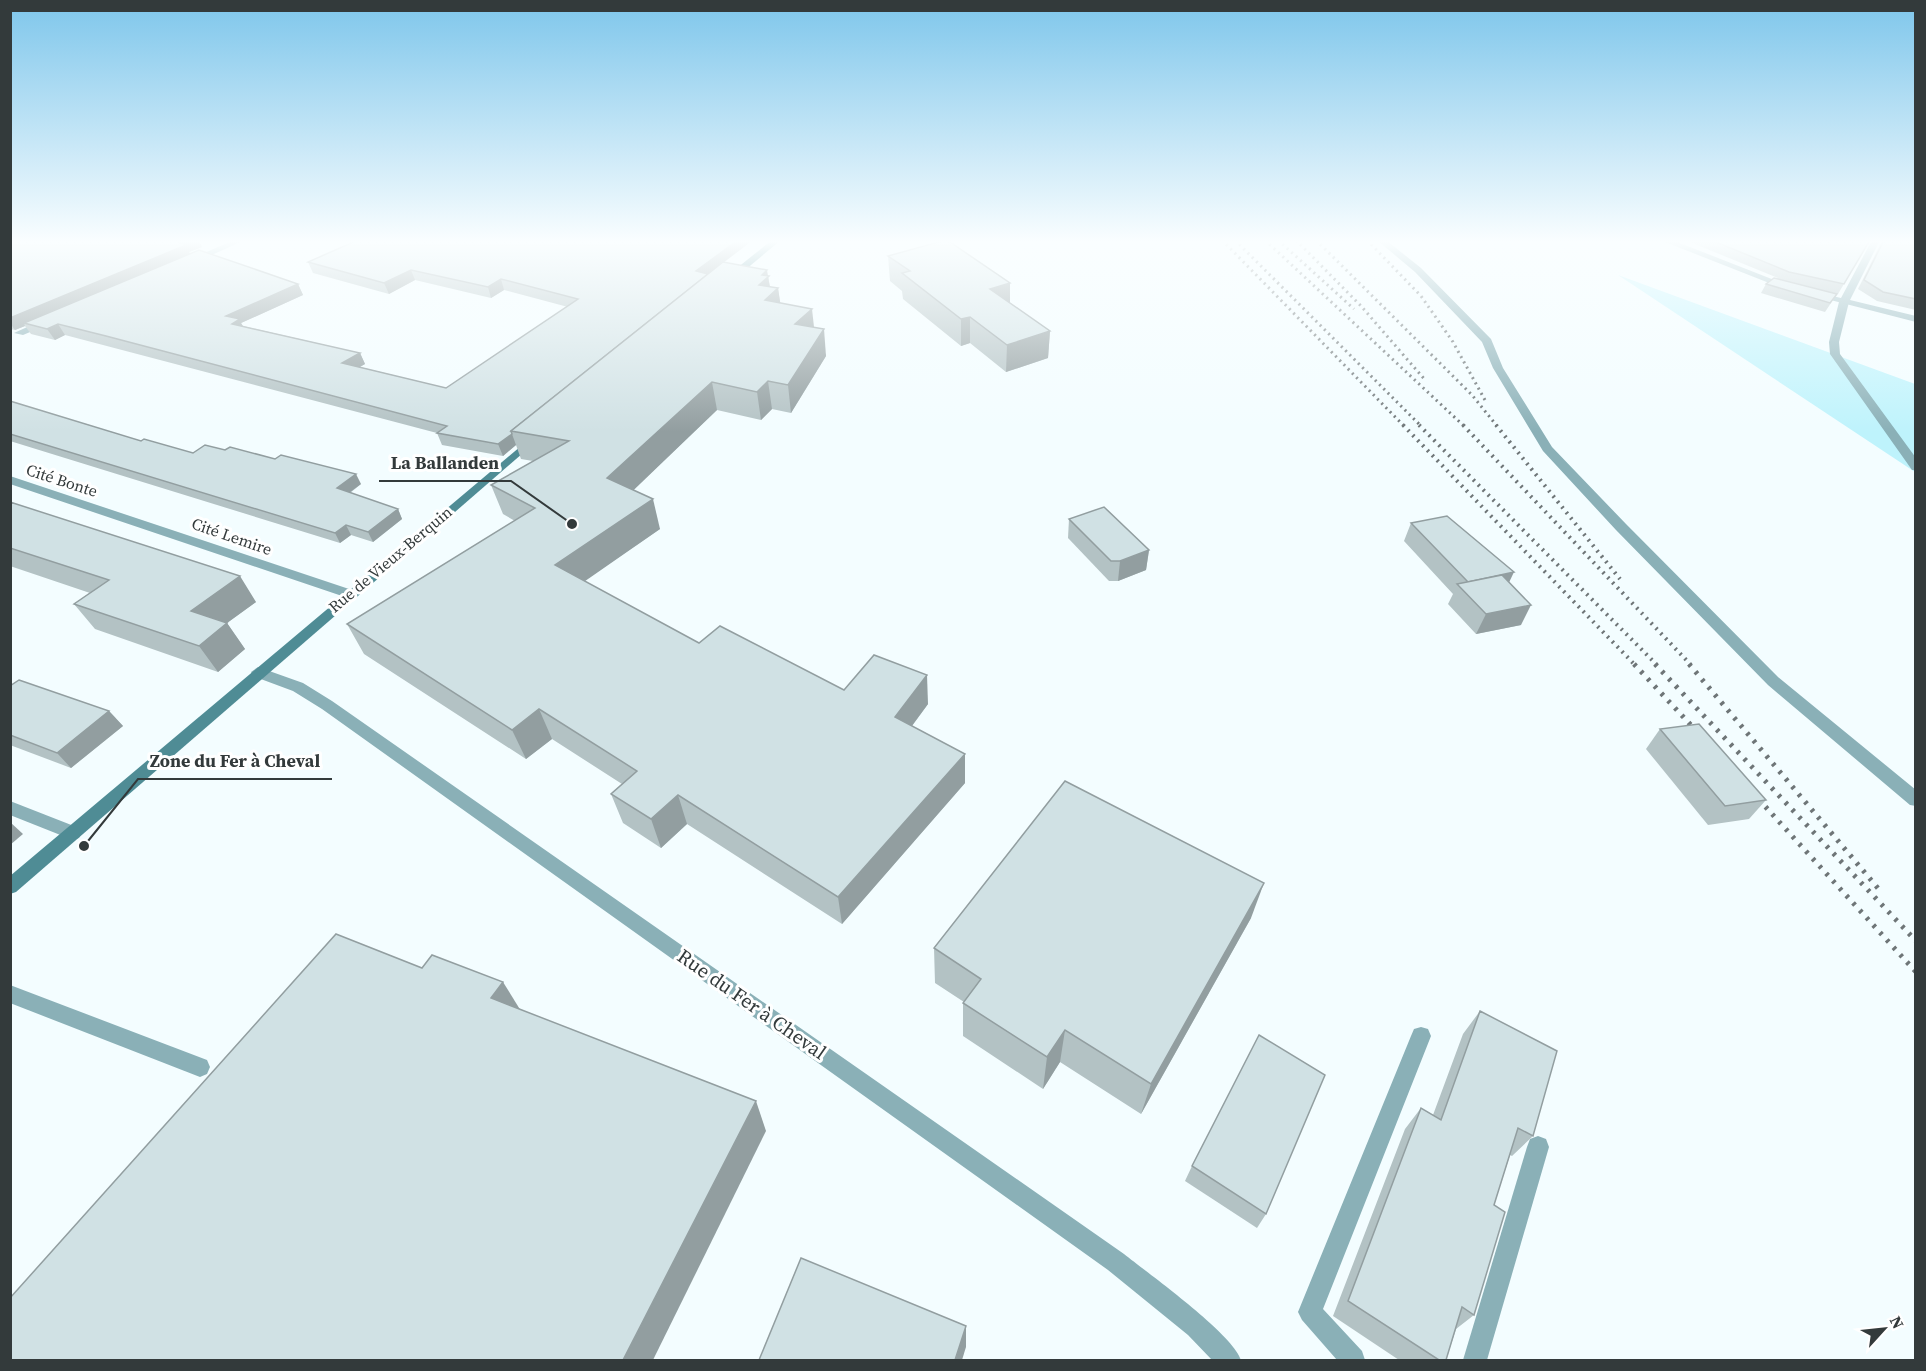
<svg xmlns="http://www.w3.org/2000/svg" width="1926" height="1371" font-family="'Source Serif 4',serif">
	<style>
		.green { fill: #bef3fc }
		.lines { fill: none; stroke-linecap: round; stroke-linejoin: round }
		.lane { fill: #8ab0b7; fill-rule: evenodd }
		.street { fill: #8ab0b7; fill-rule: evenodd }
		.secondary { fill: #4f8c95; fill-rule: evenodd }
		.rail-far2 { stroke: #6e7577; stroke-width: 3; stroke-dasharray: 2 4; stroke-linecap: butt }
		.rail-far1 { stroke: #6e7577; stroke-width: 4; stroke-dasharray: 2 5; stroke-linecap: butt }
		.rail { stroke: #6e7577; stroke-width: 5; stroke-dasharray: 3 7; stroke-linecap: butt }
		.wall { fill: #b3c2c4 }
		.shaded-wall { fill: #929ea0 }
		.building { fill: #d0e1e4; stroke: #929ea0; stroke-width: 1.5 }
		.labels { text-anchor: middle; stroke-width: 6; stroke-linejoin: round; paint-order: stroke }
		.street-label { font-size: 16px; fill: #333a3b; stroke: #fff }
		.near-street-label { font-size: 20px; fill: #333a3b; stroke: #fff }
		.leader { fill: none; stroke: #333a3b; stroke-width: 2 }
		.callout-dot { fill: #333a3b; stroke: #fff; stroke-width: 2 }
		.callout-label { font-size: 18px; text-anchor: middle; font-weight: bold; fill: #333a3b; stroke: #fff; stroke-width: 6; stroke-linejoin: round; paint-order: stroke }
	</style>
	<rect width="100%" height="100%" fill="#f3fdff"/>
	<polygon class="green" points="1618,275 1915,384 1915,472"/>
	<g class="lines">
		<g class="lane">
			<polygon points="234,240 245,240 194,263 186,261"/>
			<polygon points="1377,240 1386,240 1421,268 1491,339 1503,368 1552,447 1626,524 1778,677 1916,790 1916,806 1910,805 1768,685 1616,530 1543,451 1493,368 1482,342 1415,272"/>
			<polygon points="1844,299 1849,302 1839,342 1840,354 1916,458 1916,470 1912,470 1830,354 1829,342 1839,302"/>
			<polygon points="45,319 50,322 49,324 23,335 14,333"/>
			<polygon points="10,801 79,828 82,833 79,838 73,840 10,815"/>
			<polygon points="10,985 207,1060 210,1067 207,1074 200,1077 10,1003"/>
			<polygon points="1421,1027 1428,1029 1431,1036 1323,1309 1362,1351 1365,1360 1337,1360 1302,1320 1298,1312 1411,1036 1414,1029"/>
			<polygon points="1538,1136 1546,1139 1549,1147 1487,1360 1463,1360 1527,1147 1530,1139"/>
		</g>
		<g class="street">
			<polygon points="1660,240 1672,240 1795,288 1787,290"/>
			<polygon points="1872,240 1880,240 1850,300 1916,316 1916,322 1811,295 1816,292 1841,298"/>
			<polygon points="10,476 355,591 357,594 350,599 345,597 10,484"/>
			<path d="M258,667l45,16 29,18 792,553c25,20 109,80 117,106h-29l-24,-25 -80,-65 -786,-561 -29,-18 -40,-15 -2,-4z"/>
		</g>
		<g class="secondary">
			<polygon points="772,240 781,240 733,280 727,280 727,276"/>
			<polygon points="533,436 539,439 537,441 16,892 10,894 10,876"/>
		</g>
		<g class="rail-far2">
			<polyline points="1222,240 1404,426"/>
			<polyline points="1235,240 1421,426"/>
			<polyline points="1265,240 1464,426"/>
			<polyline points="1278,240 1354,309"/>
			<polyline points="1296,240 1361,306 1426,381"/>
			<polyline points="1316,240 1472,395 1497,426"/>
			<polyline points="1367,240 1421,296 1453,342 1485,400"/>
		</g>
		<g class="rail-far1">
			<polyline points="1403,425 1635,665"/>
			<polyline points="1419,425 1657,665"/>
			<polyline points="1463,425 1691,665"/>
			<polyline points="1496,425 1620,579"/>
		</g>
		<g class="rail">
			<polyline points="1634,664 1702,737"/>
			<polyline points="1655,664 1916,941"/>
			<polyline points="1689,664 1882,893"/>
			<polyline points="1752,792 1916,972"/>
		</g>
	</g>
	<g class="wall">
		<polygon points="10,240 202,247 189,252 190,253 298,284 303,295 241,323 243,326 360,353 365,364 360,367 446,388 568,307 504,290 491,298 415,280 389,294 313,273 308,262 428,241 430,240 753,240 724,262 768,276 770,287 778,288 780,303 814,327 826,356 791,413 772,409 761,420 717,410 633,490 660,529 584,581 699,643 844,690 928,704 912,726 965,783 842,924 687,824 661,848 623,823 611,794 622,784 552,739 526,759 364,654 347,624 515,521 503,514 491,485 533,461 521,459 516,445 503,456 442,445 437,433 65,335 55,340 31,334 25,326 15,330 10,329"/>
		<polygon points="1685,240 1870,240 1838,294 1816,288 1837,294 1825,312 1761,293 1766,284 1778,278"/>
		<polygon points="1881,240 1916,240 1916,310 1877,301 1858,289 1882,241"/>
		<polygon points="888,256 1010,283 1010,303 1050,331 1048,358 1006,372 970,343 961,346 903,299 902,291 890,281"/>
		<polygon points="10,401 141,441 193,453 225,450 275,459 361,484 350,493 398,509 402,519 373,542 351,535 340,543 10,441"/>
		<polygon points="10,502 256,602 227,623 245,649 218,672 95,629 74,604 90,593 10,566"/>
		<polygon points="1069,519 1149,550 1146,570 1118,581 1109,581 1068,538"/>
		<polygon points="1411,523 1509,583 1521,625 1476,634 1448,604 1453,594 1404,541"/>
		<polygon points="10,686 109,711 123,726 71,768 10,745"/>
		<polygon points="1660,729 1766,800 1749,819 1708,825 1646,749"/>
		<polygon points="1251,918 1141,1114 1060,1062 1043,1089 963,1036 963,1003 964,1002 935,983 934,948"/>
		<polygon points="1480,1011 1533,1136 1512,1156 1510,1155 1494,1205 1474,1315 1456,1329 1446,1360 1399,1360 1333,1316 1405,1129 1421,1108 1433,1115 1463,1034"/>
		<polygon points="1192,1166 1266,1214 1257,1228 1185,1181"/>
	</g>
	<g class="shaded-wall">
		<polygon points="188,240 199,240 202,247 189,252 191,256 24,323 25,326 15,330 10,323 10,318"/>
		<polygon points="738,240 753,240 698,282 696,271"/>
		<polygon points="411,270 415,280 389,294 384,283"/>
		<polygon points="767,270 771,294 778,288 782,314 763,311 759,285 762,275"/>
		<polygon points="501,279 504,290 491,298 488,287"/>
		<polygon points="1010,283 1010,309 990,289"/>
		<polygon points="298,284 303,295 241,323 245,330 238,334 226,316"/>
		<polygon points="812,309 815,336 795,324"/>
		<polygon points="970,317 970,343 961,346 961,319"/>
		<polygon points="58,324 65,335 55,340 47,329"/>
		<polygon points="824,329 826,356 791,413 788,385"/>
		<polygon points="1050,331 1048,358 1006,372 1007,345"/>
		<polygon points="360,353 365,364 347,374 342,363"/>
		<polygon points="768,381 772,409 761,420 757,392"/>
		<polygon points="712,382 717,410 616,507 607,478"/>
		<polygon points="512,434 516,445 503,456 498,444"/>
		<polygon points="356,474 361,484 342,498 337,488"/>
		<polygon points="653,499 660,529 565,595 555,565"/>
		<polygon points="398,509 402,519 373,542 368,532"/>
		<polygon points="346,525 351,535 340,543 335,533"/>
		<polygon points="1149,550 1146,570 1118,581 1120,561"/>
		<polygon points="1514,572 1505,591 1468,582"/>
		<polygon points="240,576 256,602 227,623 245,649 218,672 199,646 191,611"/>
		<polygon points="1531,605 1521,625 1476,634 1486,614"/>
		<polygon points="927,675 928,704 897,746 895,717"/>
		<polygon points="539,709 552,739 526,759 512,730"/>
		<polygon points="109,711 123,726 71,768 57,753"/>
		<polygon points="965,754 965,783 842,924 838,897"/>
		<polygon points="678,795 687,824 661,848 651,819"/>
		<polygon points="10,822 23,834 10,845"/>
		<polygon points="1264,883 1251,918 1141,1114 1151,1084"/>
		<polygon points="503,982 524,1016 491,998"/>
		<polygon points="1065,1030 1060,1062 1043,1089 1047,1057"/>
		<polygon points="756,1101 766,1131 653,1360 623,1360"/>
		<polygon points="966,1326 966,1347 962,1360 955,1360"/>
	</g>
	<g class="building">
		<polygon points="10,240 188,240 180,243 186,245 10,318"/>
		<polygon points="358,240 423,240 428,241 430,240 738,240 696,271 708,274 511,431 512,434 498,444 437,433 447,426 106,336 58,324 47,329 24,323 199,250 298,284 226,316 240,319 232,324 360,353 342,363 446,388 578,299 501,279 488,287 411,270 384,283 308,262"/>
		<polygon points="946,240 947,240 1010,283 990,289 1050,331 1007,345 970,317 961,319 902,273 910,271 888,256"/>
		<polygon points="1711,240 1870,240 1844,284 1789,272"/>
		<polygon points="1884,240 1916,240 1916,299 1883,292 1864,280"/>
		<polygon points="723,262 767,270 762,275 769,276 759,285 778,288 765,300 812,309 795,324 824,329 788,385 768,381 757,392 712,382 607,478 653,499 555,565 699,643 720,626 844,690 874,655 927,675 895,717 965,754 838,897 678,795 651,819 611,794 637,771 539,709 512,730 347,624 535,508 491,485 569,441 511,431"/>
		<polygon points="1774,278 1837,294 1830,303 1766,284"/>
		<polygon points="10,401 141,441 144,439 193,453 205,445 225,450 230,447 275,459 281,455 356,474 337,488 398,509 368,532 346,525 335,533 10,434"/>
		<polygon points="10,502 240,576 191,611 227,623 199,646 74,604 109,580 10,548"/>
		<polygon points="1104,507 1149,550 1120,561 1111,561 1069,519"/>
		<polygon points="1447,516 1514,572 1468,582 1411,523"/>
		<polygon points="1502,575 1531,605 1486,614 1457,584"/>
		<polygon points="19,680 109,711 57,753 10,735 10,686"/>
		<polygon points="1699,724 1766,800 1725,806 1660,729"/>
		<polygon points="1065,781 1264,883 1151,1084 1065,1030 1047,1057 963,1003 981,979 934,948"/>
		<polygon points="336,934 422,968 432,955 503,982 491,998 756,1101 623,1360 10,1360 10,1298"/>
		<polygon points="1480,1011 1557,1051 1533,1136 1518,1128 1494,1205 1505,1212 1474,1315 1462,1307 1446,1360 1439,1360 1348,1301 1421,1108 1441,1120"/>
		<polygon points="1259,1035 1325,1075 1266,1214 1192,1166"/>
		<polygon points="801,1258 966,1326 955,1360 759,1360"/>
	</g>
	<linearGradient id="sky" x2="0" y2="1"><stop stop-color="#7ec6eb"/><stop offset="0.56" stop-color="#fafeff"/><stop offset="1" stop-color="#fafeff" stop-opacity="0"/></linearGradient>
	<rect width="1926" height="432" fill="url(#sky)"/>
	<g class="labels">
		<g class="street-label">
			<text transform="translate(62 480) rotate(18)" y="6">Cité Bonte</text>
			<text transform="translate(232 536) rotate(19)" y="6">Cité Lemire</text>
			<text transform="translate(390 559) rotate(-40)" y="6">Rue de Vieux-Berquin</text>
		</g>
		<g class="near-street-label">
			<text transform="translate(752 1004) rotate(35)" y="7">Rue du Fer à Cheval</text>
		</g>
	</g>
	<path class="leader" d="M572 524L511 481H379M84 846L138 779H332"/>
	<g class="callout-dot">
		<circle cx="572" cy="524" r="6"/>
		<circle cx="84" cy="846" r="6"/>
	</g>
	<g class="callout-label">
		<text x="445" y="469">La Ballanden</text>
		<text x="235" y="767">Zone du Fer à Cheval</text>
	</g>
	<rect width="1926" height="1371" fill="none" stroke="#333a3b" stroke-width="24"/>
	<g transform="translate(1884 1329) rotate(63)" stroke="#ffffff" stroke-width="4.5" paint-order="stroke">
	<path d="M0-4.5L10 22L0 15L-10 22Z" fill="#333a3b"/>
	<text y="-9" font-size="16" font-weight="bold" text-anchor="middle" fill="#333a3b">N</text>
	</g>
</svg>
